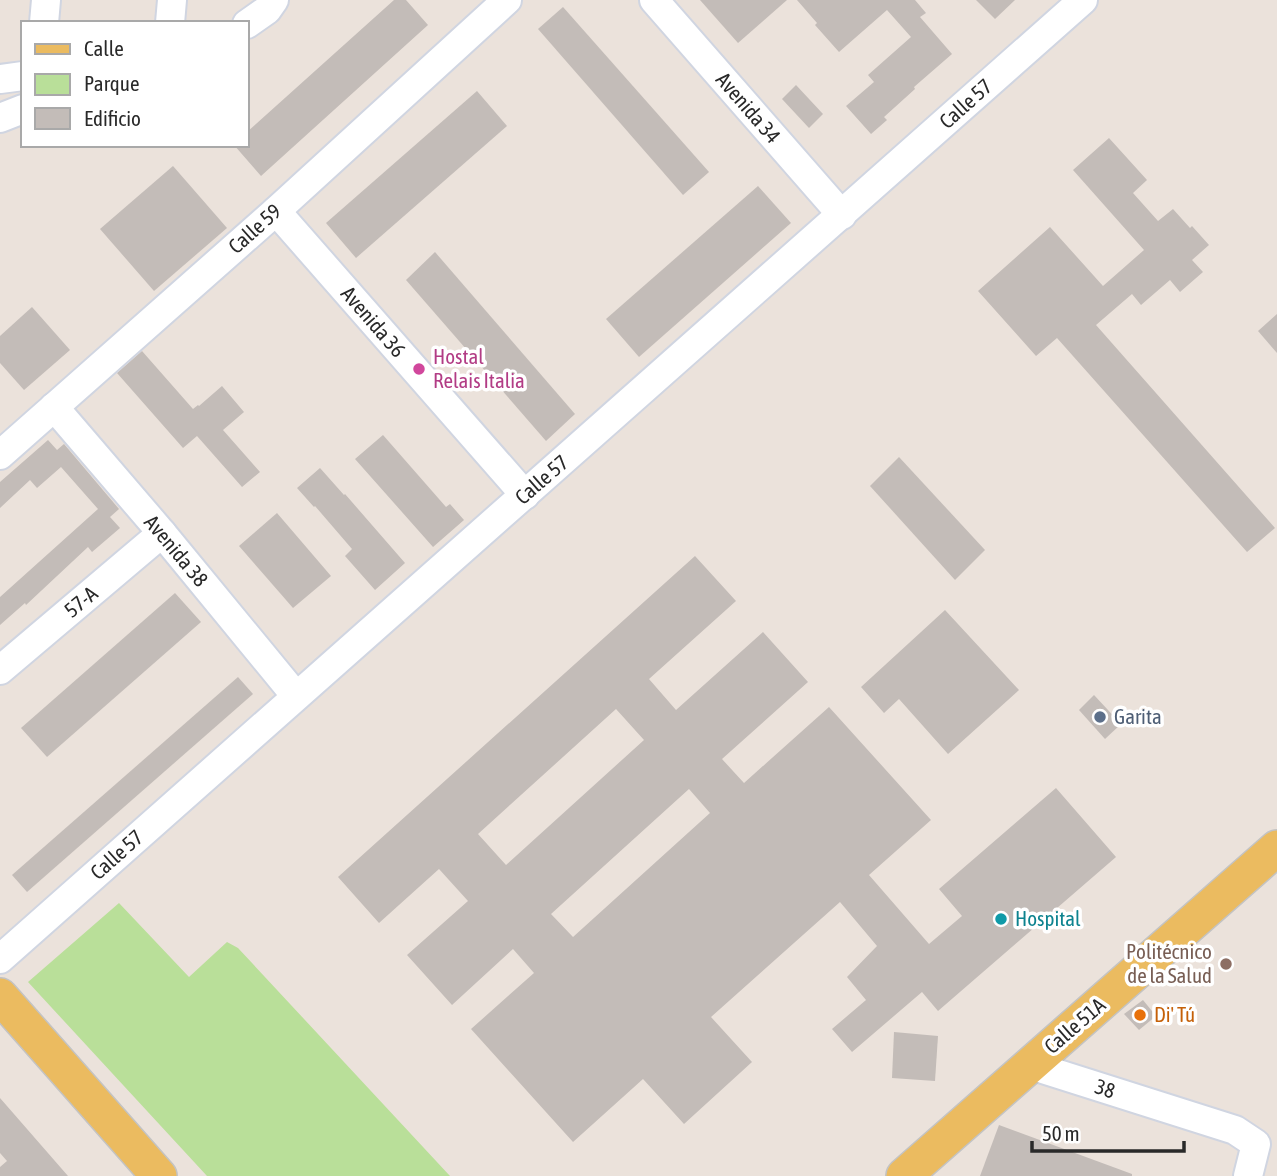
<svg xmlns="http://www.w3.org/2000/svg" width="1277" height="1176" font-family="'Asap Condensed',sans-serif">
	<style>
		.green { fill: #b9df99 }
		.building { fill: #c3bcb8; fill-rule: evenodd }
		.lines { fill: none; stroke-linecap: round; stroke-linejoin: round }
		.minor-casing { stroke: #d0d5e1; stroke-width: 32 }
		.major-casing { stroke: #c3c3c3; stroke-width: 38 }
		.minor { stroke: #fff; stroke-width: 28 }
		.major { stroke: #ebbb60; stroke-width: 35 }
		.hotel-dot { fill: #d1479c; stroke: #fff; stroke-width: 2.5 }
		.service-dot { fill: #5c6f8a; stroke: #fff; stroke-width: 2.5 }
		.culture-dot { fill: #0f9aa8; stroke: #fff; stroke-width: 2.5 }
		.education-dot { fill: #8d6e63; stroke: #fff; stroke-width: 2.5 }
		.food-dot { fill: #e8710a; stroke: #fff; stroke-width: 2.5 }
		.labels { text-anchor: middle; stroke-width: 7; stroke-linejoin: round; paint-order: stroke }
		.street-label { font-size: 21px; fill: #292929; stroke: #fff }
		.hotel-label { font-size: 21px; fill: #b23c85; stroke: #fff; text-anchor: start }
		.service-label { font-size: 21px; fill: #4e5e75; stroke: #fff; text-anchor: start }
		.culture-label { font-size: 21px; fill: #0d838f; stroke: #fff; text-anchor: start }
		.education-label { font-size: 21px; fill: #785e54; stroke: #fff; text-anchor: end }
		.food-label { font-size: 21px; fill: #c56008; stroke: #fff; text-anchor: start }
	</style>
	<rect width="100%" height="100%" fill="#ebe2db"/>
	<polygon class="green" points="119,903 189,977 227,942 238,948 450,1176 207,1176 28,982"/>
	<g class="building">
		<polygon points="394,0 406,0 428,25 261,176 234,145 247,145 247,132"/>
		<polygon points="700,0 787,0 738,43"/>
		<polygon points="797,0 915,0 926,13 920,17 952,54 914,87 915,89 884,117 887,120 871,134 846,106 874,82 868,75 911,37 887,10 839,52 815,25 817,23"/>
		<polygon points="976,0 1015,0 995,19"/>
		<polygon points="563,7 709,172 683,195 538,29"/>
		<polygon points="796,85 823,114 809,128 782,99"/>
		<polygon points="477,91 507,126 356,258 326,223"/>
		<polygon points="1109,138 1147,180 1133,193 1158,221 1173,209 1190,228 1192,226 1209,245 1192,260 1203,272 1180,292 1170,280 1141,305 1132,294 1096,325 1275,528 1247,552 1057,338 1036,356 978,291 1050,227 1103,286 1144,250 1073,170"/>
		<polygon points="173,166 227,228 154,291 100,229"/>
		<polygon points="758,186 791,223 639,357 606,319"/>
		<polygon points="435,252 575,414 546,441 406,280"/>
		<polygon points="32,307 70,350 24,390 0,363 0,336"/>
		<polygon points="1277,314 1277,353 1258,331"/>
		<polygon points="142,351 193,409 198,405 199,406 222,386 244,412 223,430 260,472 242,487 197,436 183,448 117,373"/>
		<polygon points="383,435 446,507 450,504 464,520 433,547 355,459"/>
		<polygon points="48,440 57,450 64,444 119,509 110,517 120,528 92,552 88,547 26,605 25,603 0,625 0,597 98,509 61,467 37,488 30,480 0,508 0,482"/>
		<polygon points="899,457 985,550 955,580 870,486"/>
		<polygon points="320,468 344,495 345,494 405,563 375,590 345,556 352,549 315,506 314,507 297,488"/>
		<polygon points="277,513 331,576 293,608 239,546"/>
		<path d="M695,556l41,45 -87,78 27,31 87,-78 45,50 -86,77 22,24 85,-76 102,113 -62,55 60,69 33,-28 -23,-27 117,-101 60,69 -178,154 -16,-19 -70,60 -20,-23 34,-29 -19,-23 30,-31 -37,-44 -129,115 41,45 -68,62 -41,-45 -70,63 -102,-113 63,-56 -21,-24 -61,56 -45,-50 61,-54 -29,-32 -60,54 -41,-46zM616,709l28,31 -138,125 -28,-31zM689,789l21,24 -137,124 -22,-23z"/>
		<polygon points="175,593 201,622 47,757 21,728"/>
		<polygon points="945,610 1019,690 948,754 899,699 884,713 861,687"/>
		<polygon points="238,677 253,694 27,892 12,875"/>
		<polygon points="1094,695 1121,724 1105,739 1079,710"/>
		<polygon points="1143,1000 1156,1016 1139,1030 1124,1014"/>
		<polygon points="894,1032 938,1036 935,1081 892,1078"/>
		<polygon points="0,1098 68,1176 0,1176 0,1167 7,1161 0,1153"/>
		<polygon points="999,1125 1132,1174 1132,1176 980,1176"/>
	</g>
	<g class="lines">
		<defs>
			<g id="minor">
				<polyline points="654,0 842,215"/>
				<polyline points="44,23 46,0"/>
				<polyline points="170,23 172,0"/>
				<polyline points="247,24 267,10 274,0"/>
				<polyline points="0,79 23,76"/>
				<polyline points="0,118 23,109"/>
				<polyline points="276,211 525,495"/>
				<polyline points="54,407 162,533 296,696"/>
				<polyline points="0,455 276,211 507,0"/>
				<polyline points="0,670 162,533"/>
				<polyline points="0,959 1083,0"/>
				<polyline points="1030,1065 1235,1130 1256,1144 1248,1176"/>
			</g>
			<g id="major">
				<polyline points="0,996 159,1176"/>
				<polyline points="904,1176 1277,848"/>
			</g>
		</defs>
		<use href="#minor" class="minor-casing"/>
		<use href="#major" class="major-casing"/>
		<use href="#minor" class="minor"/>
		<use href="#major" class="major"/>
	</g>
	<circle class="hotel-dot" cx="419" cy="369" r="7"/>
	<circle class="service-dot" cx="1100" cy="717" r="7"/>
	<circle class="culture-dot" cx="1001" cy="919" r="7"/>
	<circle class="education-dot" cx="1226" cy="964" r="7"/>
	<circle class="food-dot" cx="1140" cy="1015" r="7"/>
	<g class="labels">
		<g class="street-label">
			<text transform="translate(966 104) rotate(-42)" y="7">Calle 57</text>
			<text transform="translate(748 108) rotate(49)" y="7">Avenida 34</text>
			<text transform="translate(255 229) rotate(-42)" y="7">Calle 59</text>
			<text transform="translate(373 322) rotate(49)" y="7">Avenida 36</text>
			<text transform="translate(542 480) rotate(-41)" y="7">Calle 57</text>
			<text transform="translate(176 551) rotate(50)" y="7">Avenida 38</text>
			<text transform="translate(81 602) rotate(-40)" y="7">57-A</text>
			<text transform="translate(117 855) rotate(-42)" y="7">Calle 57</text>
			<text transform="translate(1075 1026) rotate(-41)" y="7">Calle 51A</text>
			<text transform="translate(1105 1089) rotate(18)" y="7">38</text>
		</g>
		<g class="hotel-label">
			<text x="433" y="364">Hostal<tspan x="433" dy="24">Relais Italia</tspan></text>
		</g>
		<g class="service-label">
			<text x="1114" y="724">Garita</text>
		</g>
		<g class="culture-label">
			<text x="1015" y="926">Hospital</text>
		</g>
		<g class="education-label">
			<text x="1212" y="959">Politécnico<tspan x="1212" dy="24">de la Salud</tspan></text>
		</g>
		<g class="food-label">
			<text x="1154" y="1022">Di' Tú</text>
		</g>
	</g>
	<rect x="21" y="21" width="228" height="126" fill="#ffffff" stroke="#a9a9a9" stroke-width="2"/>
	<rect x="35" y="44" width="35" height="10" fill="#ebbb60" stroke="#a9a9a9" stroke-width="2"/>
	<text x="84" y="56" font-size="21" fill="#292929">Calle</text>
	<rect x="35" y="74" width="35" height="21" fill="#b9df99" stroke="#a9a9a9" stroke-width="2"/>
	<text x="84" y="91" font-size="21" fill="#292929">Parque</text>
	<rect x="35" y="108" width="35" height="21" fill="#c3bcb8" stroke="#a9a9a9" stroke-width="2"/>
	<text x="84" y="126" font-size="21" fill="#292929">Edificio</text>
	<path d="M1032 1141v10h152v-10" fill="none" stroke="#292929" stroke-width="3.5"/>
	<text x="1042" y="1141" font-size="21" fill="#292929" stroke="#ffffff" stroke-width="5" paint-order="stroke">50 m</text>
</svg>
